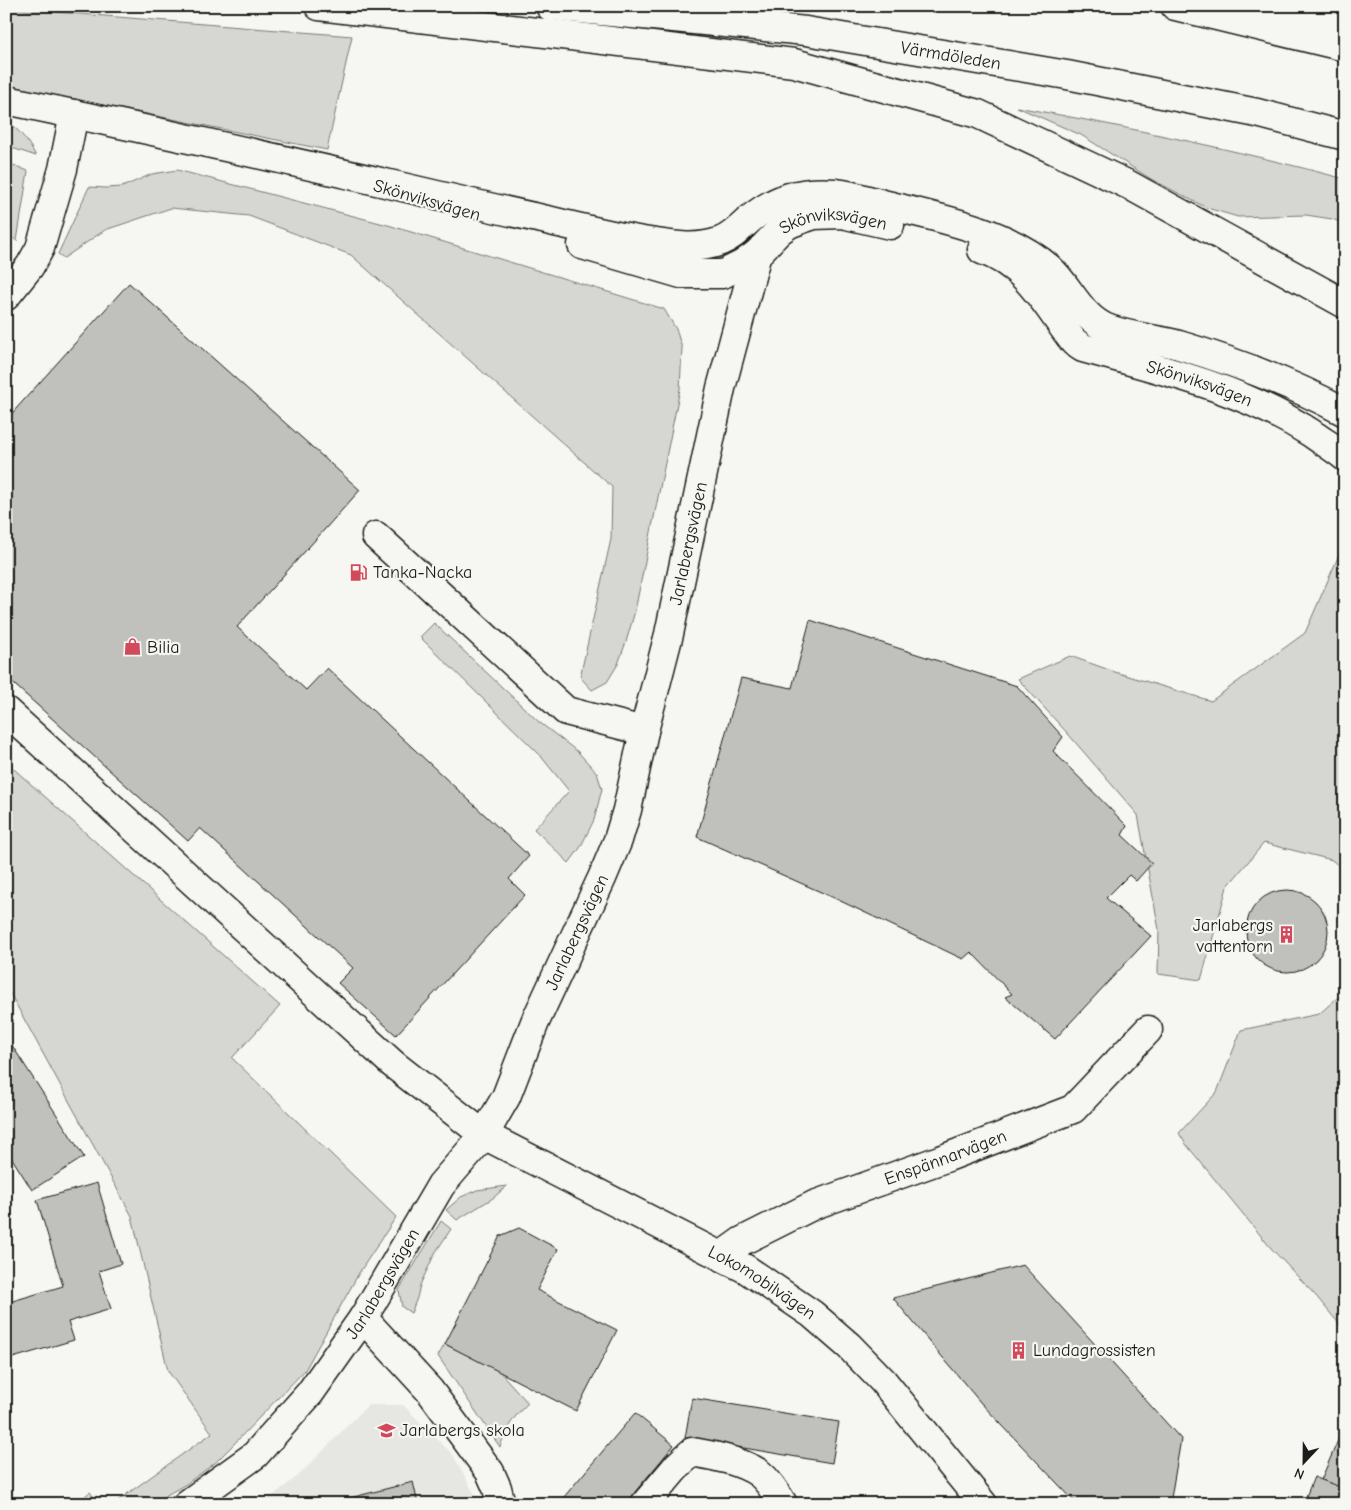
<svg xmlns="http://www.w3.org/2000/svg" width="1351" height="1510" font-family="'Comic Neue',sans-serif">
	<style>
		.built { fill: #e6e6e2 }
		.green { fill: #d6d6d2; stroke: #797977 }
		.building { fill: #c0c0bd; stroke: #1c1c1c }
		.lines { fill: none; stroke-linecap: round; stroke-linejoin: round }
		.minor-casing { stroke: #1c1c1c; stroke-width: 31 }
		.highway-casing { stroke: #1c1c1c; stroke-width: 31 }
		.minor { stroke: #f6f6f2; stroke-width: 28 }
		.highway { stroke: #f6f6f2; stroke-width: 28 }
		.labels { text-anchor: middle; stroke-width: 4.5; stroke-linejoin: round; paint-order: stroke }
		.street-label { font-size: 18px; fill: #1c1c1c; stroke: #f6f6f2 }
		.poi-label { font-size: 18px; fill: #1c1c1c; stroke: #f6f6f2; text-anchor: start }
	</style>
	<rect width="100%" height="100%" fill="#f6f6f2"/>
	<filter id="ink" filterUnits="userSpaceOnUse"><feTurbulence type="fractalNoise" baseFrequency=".02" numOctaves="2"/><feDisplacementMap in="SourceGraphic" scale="10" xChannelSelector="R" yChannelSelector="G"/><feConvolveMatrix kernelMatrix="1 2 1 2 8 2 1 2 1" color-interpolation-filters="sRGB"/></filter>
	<g filter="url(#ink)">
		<polygon class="built" points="368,1405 403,1405 453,1455 480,1504 262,1504 298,1476"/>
		<g class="green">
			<polygon points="6,8 352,36 327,150 32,91 6,87"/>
			<path d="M1017,107c110,20 220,43 328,72v45l-13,-5 -26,-4 -68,2 -31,-9 -56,-29 -70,-44z"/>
			<path d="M6,122c15,8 22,20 30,34l-30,-10z"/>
			<polygon points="6,162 28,171 17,241 6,233"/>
			<polygon points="177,170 388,225 664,309 676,329 682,348 680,389 635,611 626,642 618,664 607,682 592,690 580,677 611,539 612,487 351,255 249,216 171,208 105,230 64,258 58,254 89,187 106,188 122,187 152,174"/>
			<polygon points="1345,541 1345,872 1332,860 1264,843 1227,887 1201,980 1158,974 1159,930 1138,815 1069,735 1018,679 1070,656 1115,672 1211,701 1305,633"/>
			<polygon points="434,623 539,722 578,752 597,773 602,789 594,820 580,848 569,863 534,829 569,791 539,754 420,637"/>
			<polygon points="6,762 280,1006 232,1058 396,1217 359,1273 305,1370 230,1448 215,1463 186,1484 151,1504 113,1504 212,1433 168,1371 132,1216 6,986"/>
			<polygon points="1345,991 1345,1331 1316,1296 1270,1247 1185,1143 1179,1133 1217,1092 1241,1030 1319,1014"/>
			<polygon points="507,1186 493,1198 457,1220 446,1210 461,1197 477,1190"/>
			<polygon points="441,1221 451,1229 435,1253 420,1285 417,1298 411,1313 402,1307 399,1290"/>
			<path d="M445,1344l54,27 29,32c-15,15 -21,23 -28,44l-62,-91z"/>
			<polygon points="90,1492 99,1504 75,1504"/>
		</g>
		<g class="building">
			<polygon points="129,283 360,490 237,627 306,690 327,668 529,856 509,879 525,895 396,1035 338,983 353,968 200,828 188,841 6,677 6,420"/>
			<polygon points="810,620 1017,686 1063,737 1053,751 1127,826 1122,835 1152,863 1136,881 1129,875 1106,898 1151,936 1055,1039 1005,997 1012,994 971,952 963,959 832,897 697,837 741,678 792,688"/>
			<circle cx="1287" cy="931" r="41"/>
			<polygon points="6,1036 84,1157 32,1190 6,1149"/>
			<polygon points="97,1183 121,1264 99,1271 111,1309 68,1322 74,1340 6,1360 6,1303 63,1286 37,1200"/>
			<polygon points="519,1228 558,1249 537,1290 617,1330 576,1411 445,1344 500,1236"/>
			<polygon points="1023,1265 1181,1439 1170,1504 1077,1504 980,1402 893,1298"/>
			<polygon points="692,1398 839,1422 832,1463 685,1438"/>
			<polygon points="635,1413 674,1445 625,1504 558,1504"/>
			<polygon points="1345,1424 1345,1489 1321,1480"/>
			<polygon points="1314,1477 1345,1489 1345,1504 1303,1504"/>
			<polygon points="413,1482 418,1504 326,1504"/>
		</g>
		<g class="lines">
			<defs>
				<g id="minor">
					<polyline points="319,6 794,63 978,114 1129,185 1345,304"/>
					<polyline points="1238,10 1345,28"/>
					<path d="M6,100c131,27 262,56 392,86 47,11 94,22 140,32 35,8 70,17 105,23 26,4 53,10 78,0 11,-4 19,-13 28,-21 26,-22 52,-30 86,-27 19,2 38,9 56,13 53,13 117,26 159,63 20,18 31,50 59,60 22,8 47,10 70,16 57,17 114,39 166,67"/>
					<path id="s1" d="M582,245l99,29h42l20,-10 14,-10 22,-23 10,-7 16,-6 9,-3 28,-1 48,11"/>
					<path id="s2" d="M982,250c46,16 64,56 92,92l9,6c79,22 158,40 228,85 11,8 23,15 34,24"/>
					<polyline points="6,296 30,266 40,248 63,169 74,114"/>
					<polyline points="376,536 566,711 644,731"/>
					<path id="s3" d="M6,711l387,353 91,71 262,134 66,45 37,32 34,35 100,123"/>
					<path id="s4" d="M721,1256l21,-15 72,-36 134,-48 125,-48 75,-79"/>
					<polyline points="363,1318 430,1391 490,1472 497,1488 501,1504"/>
					<path id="s5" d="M187,1504l68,-49 55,-62 53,-75 78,-133 43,-50 22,-38 29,-75 67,-144 16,-38 9,-30 17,-79 25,-97 52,-246 36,-134"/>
					<path d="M645,1504l33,-39 14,-13c22,4 47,8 67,21 10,8 17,20 24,31"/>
				</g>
				<g id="highway">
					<path id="s6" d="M550,6l256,25 261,44 190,38 88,23"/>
					<polyline points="1175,6 1345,47"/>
				</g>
			</defs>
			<use href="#minor" class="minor-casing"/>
			<use href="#highway" class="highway-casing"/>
			<use href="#minor" class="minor"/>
			<use href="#highway" class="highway"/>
		</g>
	</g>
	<defs>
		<symbol id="fuel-bare" viewBox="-9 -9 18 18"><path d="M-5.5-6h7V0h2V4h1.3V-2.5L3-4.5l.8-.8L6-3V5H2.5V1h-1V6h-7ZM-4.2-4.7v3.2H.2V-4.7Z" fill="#d1495b" stroke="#f6f6f2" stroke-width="2.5" paint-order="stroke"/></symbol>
		<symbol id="shop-bare" viewBox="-9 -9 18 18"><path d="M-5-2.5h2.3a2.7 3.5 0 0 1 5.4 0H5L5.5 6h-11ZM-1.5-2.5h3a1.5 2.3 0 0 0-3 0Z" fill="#d1495b" stroke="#f6f6f2" stroke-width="2.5" paint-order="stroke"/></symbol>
		<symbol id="building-bare" viewBox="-9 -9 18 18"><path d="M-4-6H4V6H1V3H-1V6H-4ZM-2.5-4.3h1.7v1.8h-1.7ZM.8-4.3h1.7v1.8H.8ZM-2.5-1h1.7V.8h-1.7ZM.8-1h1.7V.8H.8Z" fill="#d1495b" stroke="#f6f6f2" stroke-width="2.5" paint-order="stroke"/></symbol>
		<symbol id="school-bare" viewBox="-9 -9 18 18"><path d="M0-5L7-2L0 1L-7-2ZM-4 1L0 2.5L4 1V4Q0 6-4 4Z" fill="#d1495b" stroke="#f6f6f2" stroke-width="2.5" paint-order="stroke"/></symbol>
	</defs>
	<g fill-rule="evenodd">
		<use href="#fuel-bare" x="346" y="560" width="25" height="25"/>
		<use href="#shop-bare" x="120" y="634" width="25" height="25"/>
		<use href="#building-bare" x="1274" y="922" width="25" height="25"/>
		<use href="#building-bare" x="1006" y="1338" width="25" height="25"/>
		<use href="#school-bare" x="374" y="1418" width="25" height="25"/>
	</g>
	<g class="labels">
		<g class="street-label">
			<text dy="6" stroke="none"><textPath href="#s6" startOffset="404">Värmdöleden</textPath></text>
			<text transform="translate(427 200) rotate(16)" y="6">Skönviksvägen</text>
			<text dy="6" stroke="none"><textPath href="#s1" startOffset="274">Skönviksvägen</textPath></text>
			<text dy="6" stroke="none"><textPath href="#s2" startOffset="265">Skönviksvägen</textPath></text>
			<text dy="6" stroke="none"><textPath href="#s5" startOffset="1108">Jarlabergsvägen</textPath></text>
			<text dy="6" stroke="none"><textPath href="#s5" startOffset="702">Jarlabergsvägen</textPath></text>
			<text dy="6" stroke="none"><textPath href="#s4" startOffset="246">Enspännarvägen</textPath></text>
			<text dy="6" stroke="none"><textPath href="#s5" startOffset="298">Jarlabergsvägen</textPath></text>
			<text dy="6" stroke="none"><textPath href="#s3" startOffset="954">Lokomobilvägen</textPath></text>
		</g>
		<g class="poi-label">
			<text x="373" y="578">Tanka-Nacka</text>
			<text x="147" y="653">Bilia</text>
			<text x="1273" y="931" text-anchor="end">Jarlabergs<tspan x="1273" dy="21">vattentorn</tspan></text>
			<text x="1033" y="1356">Lundagrossisten</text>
			<text x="400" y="1436">Jarlabergs skola</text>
		</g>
	</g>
	<rect width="1351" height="1510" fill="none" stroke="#f6f6f2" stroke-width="25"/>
	<rect x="12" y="12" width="1326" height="1485" fill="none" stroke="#1c1c1c" stroke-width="2" filter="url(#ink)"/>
	<g transform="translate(1304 1462) rotate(202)" stroke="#f6f6f2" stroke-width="4" paint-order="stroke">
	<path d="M0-4L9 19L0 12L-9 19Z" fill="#1c1c1c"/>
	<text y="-8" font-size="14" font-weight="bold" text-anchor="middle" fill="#1c1c1c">N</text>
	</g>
</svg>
